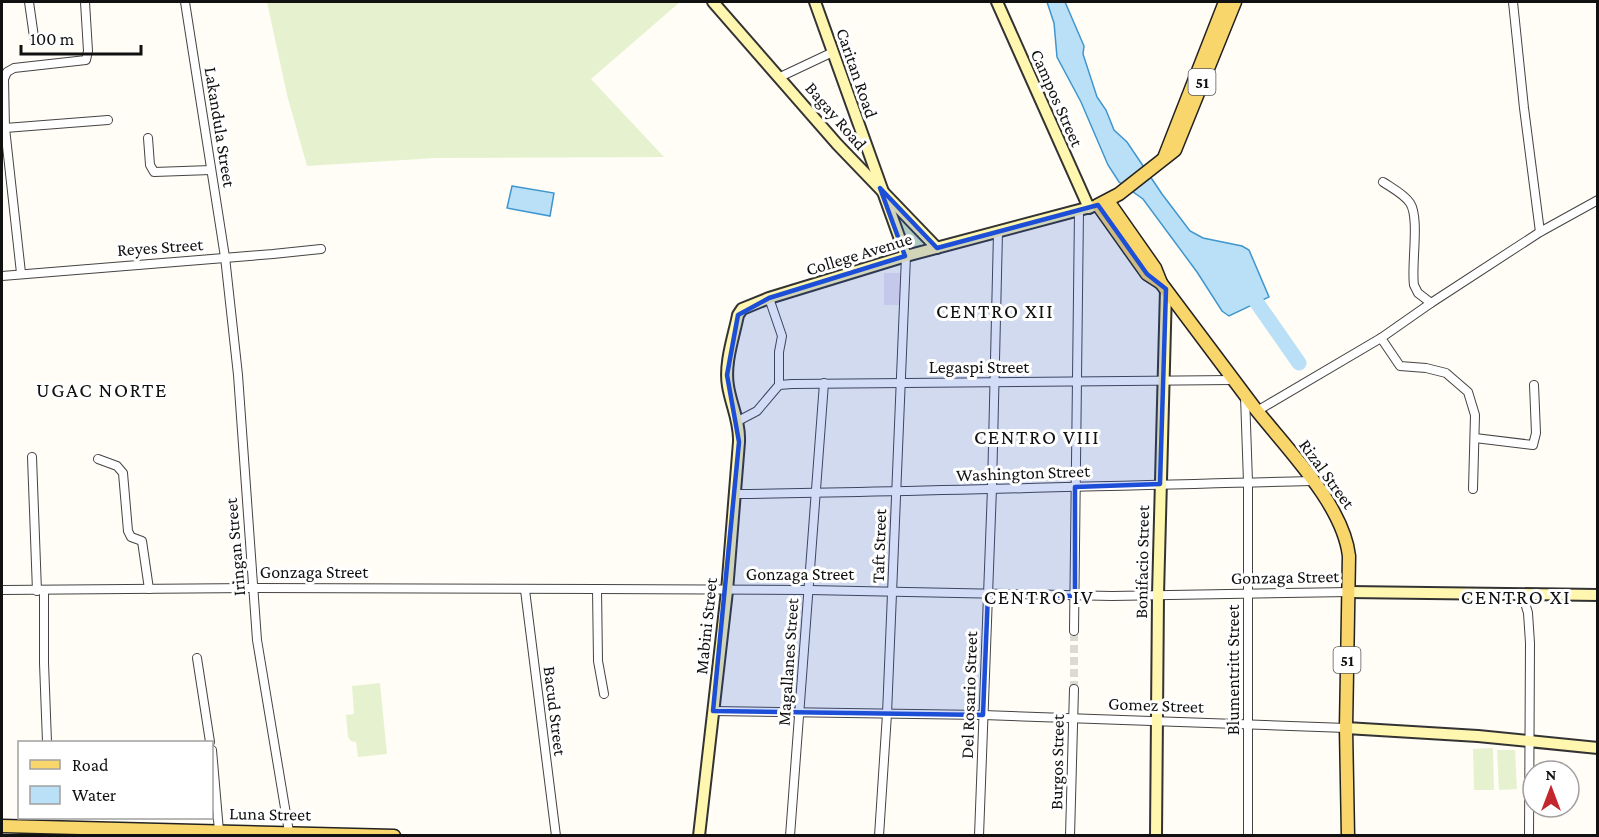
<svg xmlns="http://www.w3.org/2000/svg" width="1599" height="837" font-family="'Crimson Pro',serif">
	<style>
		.industrial { fill: #eee6ef }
		.green { fill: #d5ebbd }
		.pitch { fill: #e6f2cf }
		.water { fill: #b9e0f7; stroke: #3f96cf; stroke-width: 1.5 }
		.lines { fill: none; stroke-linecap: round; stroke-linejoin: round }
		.river { stroke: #b9e0f7; stroke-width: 15 }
		.street-tunnel { stroke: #dbdad3; stroke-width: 8; stroke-dasharray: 8 4; stroke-linecap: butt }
		.street-casing { stroke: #444; stroke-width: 10 }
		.secondary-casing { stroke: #333; stroke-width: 14 }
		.primary-casing { stroke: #222; stroke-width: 15 }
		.street { stroke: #fff; stroke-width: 8 }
		.secondary { stroke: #fff6b0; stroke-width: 10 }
		.primary { stroke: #f9d66b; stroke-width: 12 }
		.marked { fill: #1d4ed8; fill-opacity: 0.2; stroke: #1d4ed8; stroke-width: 4.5; stroke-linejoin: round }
		.labels { text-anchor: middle; stroke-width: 6; stroke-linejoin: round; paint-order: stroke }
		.shield { fill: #fff; stroke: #585858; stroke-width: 1.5 }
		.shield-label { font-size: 16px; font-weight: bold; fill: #111 }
		.street-label { font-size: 18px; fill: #111; stroke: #fff }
		.quarter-label { font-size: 21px; letter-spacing: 1.5px; fill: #111; stroke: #fff }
	</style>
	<rect width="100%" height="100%" fill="#fffdf5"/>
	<polygon class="industrial" points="884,273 900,273 901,305 884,305"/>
	<polygon class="green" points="902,221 923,242 919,247 913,248 909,246 900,222"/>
	<g class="pitch">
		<polygon points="267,2 680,2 591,79 664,157 436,158 307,166 287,95"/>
		<polygon points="380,683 387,754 358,757 356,742 351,741 348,737 346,715 354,714 352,686"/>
		<polygon points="1493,748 1494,790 1474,790 1473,749"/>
		<polygon points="1497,750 1515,750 1517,789 1499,790"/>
	</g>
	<g class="water">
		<polygon points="1047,2 1065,2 1084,46 1083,54 1097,97 1106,110 1114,130 1127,142 1162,194 1190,231 1203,238 1242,246 1249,250 1269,297 1229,316 1222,311 1197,272 1143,199 1119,182 1108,165 1081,102 1057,57 1054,23"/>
		<polygon points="512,186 554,193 550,216 507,208"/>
	</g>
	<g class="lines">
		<polyline class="river" points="1246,287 1299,363"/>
		<polyline class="street-tunnel" points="1074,689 1074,631"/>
		<defs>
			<g id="street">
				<polyline points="29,2 34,37"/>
				<polyline points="185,2 225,257 238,375 257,640 289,832"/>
				<polyline points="1513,2 1524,108 1540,232"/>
				<polyline points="780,77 833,52"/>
				<polyline points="5,128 108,120"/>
				<polyline points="148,138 150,165 154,172 211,170"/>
				<path d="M1383,182c9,6 21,12 27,21 10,15 1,62 4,82l4,8 13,10"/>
				<polyline points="21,273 5,128 4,79 7,72 14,68 86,60 88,51 85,2"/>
				<polyline points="2,276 273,254 321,249"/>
				<polyline points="769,298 782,336 779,352 779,385"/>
				<polyline points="1381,338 1400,366 1426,368 1446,373 1468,392 1475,415 1473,489"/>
				<polyline points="1245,396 1248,482 1248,836"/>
				<polyline points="1257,411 1381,338 1431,303 1540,232 1598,200"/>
				<polyline points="738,421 757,411 779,385 792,384 1233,380"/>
				<polyline points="1475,438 1533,445 1536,433 1534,385"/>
				<polyline points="32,457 37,591"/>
				<polyline points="98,459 117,466 123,473 128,531 131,537 142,541 149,589"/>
				<path d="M735,494c193,-2 385,-9 577,-13"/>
				<polyline points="597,589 598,661 604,694"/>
				<polyline points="2,590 253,588 597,589 809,590 1112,596 1349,592"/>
				<polyline points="525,590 556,836"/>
				<polyline points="44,591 44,663 47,742"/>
				<polyline points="1523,596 1528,613 1530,643 1529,836"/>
				<polyline points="1074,631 1079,210"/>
				<polyline points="197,658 210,742"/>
				<polyline points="713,711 983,715 1346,728"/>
				<polyline points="212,750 219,831"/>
				<polyline points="790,836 824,383"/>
				<polyline points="879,836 887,714 906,256"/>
				<polyline points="979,836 992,488 998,232"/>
				<polyline points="1070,836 1074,689"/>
			</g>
			<g id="secondary">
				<polyline points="713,2 837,144 937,248"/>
				<polyline points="815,2 906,256"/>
				<polyline points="997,2 1089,208"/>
				<polyline points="1349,592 1598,595"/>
				<polyline points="1346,728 1478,736 1598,748"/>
				<path d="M699,836l28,-245 12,-149c1,-20 -8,-37 -11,-56 -4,-23 6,-50 10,-71l4,-6 27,-11 137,-42 192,-51"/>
				<polyline points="1156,836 1158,595 1166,289"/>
			</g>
			<g id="primary">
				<polyline points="1164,158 1225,2"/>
				<path d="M1108,201l47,67 6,15c31,41 62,83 93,124 32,41 89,97 95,149l-3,172 2,108"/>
				<polyline points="1161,283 1147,274 1098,205 1119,194 1175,150 1235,2"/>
				<polyline points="2,826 394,836"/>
			</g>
		</defs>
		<use href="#street" class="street-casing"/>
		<use href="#secondary" class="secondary-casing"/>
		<use href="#primary" class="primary-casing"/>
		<use href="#street" class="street"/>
		<use href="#secondary" class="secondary"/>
		<use href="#primary" class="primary"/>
	</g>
	<path class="marked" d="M880,188l57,60 161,-43 49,69 19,15 -6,195 -85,3v109l-87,-2 -5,121 -270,-4 26,-269 -12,-67 11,-60 31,-17 136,-42z"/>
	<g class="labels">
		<g class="shield">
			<rect x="1188.5" y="69" width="27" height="26" rx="4.5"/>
			<rect x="1333.5" y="647" width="27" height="26" rx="4.5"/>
		</g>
		<g class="shield-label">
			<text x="1202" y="88">51</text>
			<text x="1347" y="666">51</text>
		</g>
		<g class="street-label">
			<text transform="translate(857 73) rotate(71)" y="6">Caritan Road</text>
			<text transform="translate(1057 98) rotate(66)" y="6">Campos Street</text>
			<text transform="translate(836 116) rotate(49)" y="6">Bagay Road</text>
			<text transform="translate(220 127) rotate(81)" y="6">Lakandula Street</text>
			<text transform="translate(160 247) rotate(-4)" y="6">Reyes Street</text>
			<text transform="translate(859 254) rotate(-17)" y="6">College Avenue</text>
			<text x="979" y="373">Legaspi Street</text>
			<text transform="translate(1023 473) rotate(-2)" y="6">Washington Street</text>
			<text transform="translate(1327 474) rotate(54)" y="6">Rizal Street</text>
			<text transform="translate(879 546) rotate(-88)" y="6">Taft Street</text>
			<text transform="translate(235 547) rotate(-95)" y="6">Iringan Street</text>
			<text transform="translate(1142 562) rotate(-89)" y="6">Bonifacio Street</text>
			<text x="314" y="578">Gonzaga Street</text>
			<text x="800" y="580">Gonzaga Street</text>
			<text transform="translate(1285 577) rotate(-1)" y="6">Gonzaga Street</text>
			<text transform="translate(706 626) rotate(-84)" y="6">Mabini Street</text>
			<text transform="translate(788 662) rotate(-86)" y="6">Magallanes Street</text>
			<text transform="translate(1233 670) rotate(-90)" y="6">Blumentritt Street</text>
			<text transform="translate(969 695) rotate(-88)" y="6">Del Rosario Street</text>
			<text transform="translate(1156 705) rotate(2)" y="6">Gomez Street</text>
			<text transform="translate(555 711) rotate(83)" y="6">Bacud Street</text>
			<text transform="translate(1057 762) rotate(-89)" y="6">Burgos Street</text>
			<text transform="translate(270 814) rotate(1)" y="6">Luna Street</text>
		</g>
		<g class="quarter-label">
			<text x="995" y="318">CENTRO XII</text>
			<text x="102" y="397">UGAC NORTE</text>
			<text x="1037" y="444">CENTRO VIII</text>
			<text x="1039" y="604">CENTRO IV</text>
			<text x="1516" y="604">CENTRO XI</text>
		</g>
	</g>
	<rect width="1599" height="837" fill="none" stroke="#111111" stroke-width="6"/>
	<rect x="18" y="741" width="195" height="78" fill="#ffffff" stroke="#a0a0a0" stroke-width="1.5"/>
	<rect x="30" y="760" width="30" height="9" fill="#f9d66b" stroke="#a0a0a0" stroke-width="1.5"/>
	<text x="72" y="771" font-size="18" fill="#111111">Road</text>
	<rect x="30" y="786" width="30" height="18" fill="#b9e0f7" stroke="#a0a0a0" stroke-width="1.5"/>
	<text x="72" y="801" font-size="18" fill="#111111">Water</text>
	<g transform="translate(1551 789)"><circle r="28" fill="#ffffff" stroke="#a0a0a0" stroke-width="1.5"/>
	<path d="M0-4.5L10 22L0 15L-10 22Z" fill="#c4262e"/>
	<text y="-9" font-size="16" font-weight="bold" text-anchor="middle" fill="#111111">N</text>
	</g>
	<path d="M21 45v9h120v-9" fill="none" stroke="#111111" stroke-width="3"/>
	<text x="30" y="45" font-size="18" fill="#111111" stroke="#ffffff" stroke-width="4.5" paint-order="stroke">100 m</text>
</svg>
